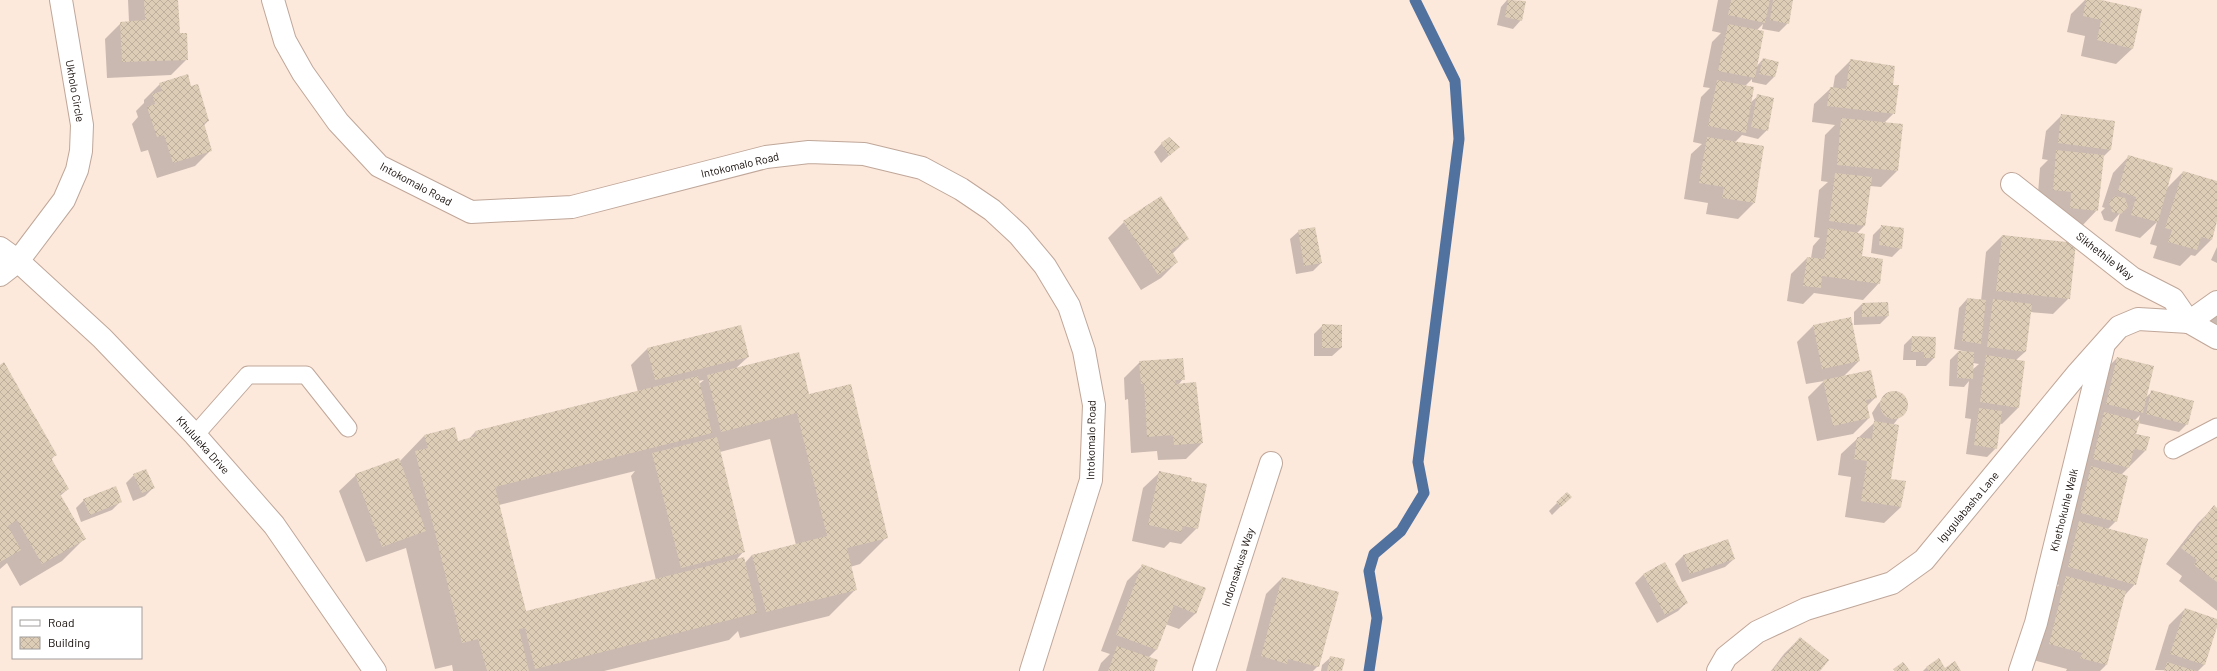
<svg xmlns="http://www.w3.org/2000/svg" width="2217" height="671" font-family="Barlow,sans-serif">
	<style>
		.shadow { fill: #0003; fill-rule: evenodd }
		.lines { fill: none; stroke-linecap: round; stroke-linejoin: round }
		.stream { stroke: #51729f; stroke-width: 11 }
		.building { fill: url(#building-cross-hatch) }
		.lane-casing { stroke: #bfa799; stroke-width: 19 }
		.street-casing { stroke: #bfa799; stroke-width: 24 }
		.secondary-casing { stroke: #bfa799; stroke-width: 24 }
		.lane { stroke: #fff; stroke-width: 17 }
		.street { stroke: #fff; stroke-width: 22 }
		.secondary { stroke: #fff; stroke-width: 22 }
		.labels { text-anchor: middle; stroke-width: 4; stroke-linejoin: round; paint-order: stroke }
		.street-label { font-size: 11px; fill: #130b07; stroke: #fff }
	</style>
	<defs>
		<pattern id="building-cross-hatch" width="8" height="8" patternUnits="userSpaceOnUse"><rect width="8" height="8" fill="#ddcdb7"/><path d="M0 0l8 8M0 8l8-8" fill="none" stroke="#bdaf9c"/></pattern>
	</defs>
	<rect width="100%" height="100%" fill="#fde8dc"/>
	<g class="shadow">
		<polygon points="128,0 177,0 179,35 187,59 171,75 107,78 105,39 121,23 129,22"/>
		<polygon points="1507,0 1525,2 1521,20 1513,29 1497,25 1501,7"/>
		<polygon points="1718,0 1769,0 1768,2 1770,0 1792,0 1788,23 1779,32 1762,29 1763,24 1756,31 1757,66 1763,59 1778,63 1774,77 1766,85 1752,82 1752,79 1745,86 1750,103 1758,96 1767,130 1758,139 1742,135 1735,142 1763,147 1754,203 1738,219 1706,214 1708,203 1684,199 1691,154 1702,144 1693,142 1701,97 1710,88 1703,87 1712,42 1721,33 1712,31"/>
		<polygon points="2085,0 2096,0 2133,48 2116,64 2081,56 2085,36 2067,32 2071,14"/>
		<polygon points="1851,60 1892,86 1894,113 1884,123 1901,125 1897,171 1881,187 1870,186 1865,225 1856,234 1861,257 1879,283 1863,300 1814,293 1803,304 1787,301 1791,274 1807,258 1811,258 1813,246 1820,238 1814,237 1819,190 1828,182 1821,181 1825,135 1835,125 1812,122 1814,104 1831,88 1833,88 1835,76"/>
		<polygon points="160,84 191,88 208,121 203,126 211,150 195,166 157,178 148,150 141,152 132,124 138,117 136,111 144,103 144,100"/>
		<polygon points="2062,115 2110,150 2102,158 2097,210 2081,227 2037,206 2040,168 2048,160 2042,159 2046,131"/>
		<polygon points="1162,143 1178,147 1161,163 1154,152"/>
		<polygon points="2129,156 2166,189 2183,172 2217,182 2217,218 2211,240 2195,256 2191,255 2180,266 2153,258 2157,246 2150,244 2157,222 2140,238 2115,231 2120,213 2112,222 2104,220 2101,212 2105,208 2102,207 2113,173"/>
		<polygon points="1124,222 1187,239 1172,254 1177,262 1161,278 1141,290 1108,238"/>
		<polygon points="1881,227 1901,248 1892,257 1871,253 1873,235"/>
		<polygon points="1299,231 1321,263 1313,271 1296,274 1290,239"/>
		<path d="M2002,236l67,62 -16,16 -23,-2 -5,40 -9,8 2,48 -16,16 -3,-1 -3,25 -9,9 -21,-3 5,-35 -6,-1 4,-37 -5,6 -15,-1 1,-26 8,-8h9l-13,-3 5,-41 8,-9 14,2 5,-49zM1973,363l6,1 -7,6z"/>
		<polygon points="2217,247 2217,263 2211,260"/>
		<polygon points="1862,304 1888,316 1880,324 1854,325 1854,312"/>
		<polygon points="2217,312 2217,346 2202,343 2206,323"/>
		<polygon points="1323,325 1341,348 1332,356 1314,356 1314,334"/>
		<polygon points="1813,326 1859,361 1843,377 1876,397 1867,406 1869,418 1853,434 1817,441 1808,397 1824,381 1806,384 1797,342"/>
		<polygon points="1912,337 1934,358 1926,366 1916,366 1916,360 1903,360 1904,345"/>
		<path d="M648,348l100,9 -13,12 73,26 79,142 -27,27 -10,3 6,22 -27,27 -89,22 -2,-7 -9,9 -125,31h-151l-1,-6 -17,4 -29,-121 -40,14 -27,-71 17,-16 44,-14 24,-25 33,6 12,-3 6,-7 163,-40 -7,-27zM704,380l-5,4 -1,-3zM770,439l26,106 -44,10 -8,9 -8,-4 8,-9 -24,-99zM635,471l-4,5 25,104 -130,32 -27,-107z"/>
		<path d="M2117,358l29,39 6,-5 35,32 -8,8 -41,-9 -3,11 13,3 -3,14 -24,24 -5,46 -9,9 28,54 -11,12 -18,69 -6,6h-34l1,-2 -34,-9 17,-67 9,-8 -7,-2 11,-44 8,-9 -7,-1 37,-155zM2140,415l-2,7 -4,-1z"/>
		<polygon points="1140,362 1183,379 1178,385 1202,443 1186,459 1158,460 1157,451 1131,453 1128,399 1125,400 1124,378"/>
		<polygon points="0,366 56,454 51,460 68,489 60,496 85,538 62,561 20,586 7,563 0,569"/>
		<polygon points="1896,392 1905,397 1907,407 1893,425 1890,479 1901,507 1884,523 1845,517 1851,477 1838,475 1841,454 1875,422 1872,413 1878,404 1886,395"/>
		<polygon points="1160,472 1197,528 1181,544 1170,542 1164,548 1132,541 1143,488"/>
		<polygon points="134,475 153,488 145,496 133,501 126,483"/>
		<polygon points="1570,497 1552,515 1549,511 1557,503"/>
		<polygon points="84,500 121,501 112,510 81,522 76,508"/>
		<polygon points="2214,507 2217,509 2217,611 2179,581 2182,576 2166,564 2198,523"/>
		<polygon points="1684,555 1734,559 1725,567 1682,582 1675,564"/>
		<polygon points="1665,563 1686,603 1678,611 1657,623 1635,583 1643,575"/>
		<polygon points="1143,565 1196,613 1179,629 1165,624 1156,650 1148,658 1153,671 1098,671 1101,663 1110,654 1101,651 1127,581"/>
		<polygon points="1282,578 1318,666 1313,671 1246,671 1266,594"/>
		<polygon points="2185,609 2217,620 2204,665 2198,671 2155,670 2169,625"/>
		<polygon points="1800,638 1818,671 1771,671 1784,654"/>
		<polygon points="1331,657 1341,671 1321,671 1322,665"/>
		<polygon points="1927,667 1944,669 1960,671 1923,671"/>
	</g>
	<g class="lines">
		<polyline class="stream" points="1369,671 1377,618 1369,571 1374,554 1401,531 1424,493 1418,462 1459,139 1455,81 1415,0"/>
	</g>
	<g class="building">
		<polygon points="144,0 178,0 180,33 187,33 188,60 122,62 120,22 145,20"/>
		<polygon points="1508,0 1526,1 1522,21 1505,17"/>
		<polygon points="1731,0 1770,0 1765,23 1728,15"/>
		<polygon points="1773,0 1793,0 1789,24 1770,20"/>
		<polygon points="2086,0 2101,0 2142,9 2133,49 2097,40 2101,20 2083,16"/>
		<polygon points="1728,24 1764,31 1755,78 1718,71"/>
		<polygon points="1763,58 1779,62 1775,77 1759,74"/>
		<polygon points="1850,59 1895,66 1893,85 1899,85 1895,114 1827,106 1830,87 1846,89"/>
		<polygon points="188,74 191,86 198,84 209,121 204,123 212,151 173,163 164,135 157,137 147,107 155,104 152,94 162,91 159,83"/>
		<polygon points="1717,80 1754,87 1746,133 1708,126"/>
		<polygon points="1757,94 1774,98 1768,131 1751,127"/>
		<polygon points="2061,114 2115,121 2111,150 2058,143"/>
		<polygon points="1841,118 1903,124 1898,171 1837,165"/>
		<polygon points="1169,137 1180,147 1169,156 1161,143"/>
		<polygon points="1707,137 1764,146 1755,203 1722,198 1724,187 1699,183"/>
		<polygon points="2056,150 2104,155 2098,211 2070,208 2071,192 2053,190"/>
		<polygon points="2128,155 2173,168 2158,222 2131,215 2136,197 2118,191"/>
		<polygon points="2183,171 2217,181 2217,221 2212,240 2201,237 2197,250 2168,242 2172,230 2165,228"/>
		<polygon points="1835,173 1872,177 1865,226 1829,221"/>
		<polygon points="1161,196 1189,239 1171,250 1178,262 1158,275 1123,221"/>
		<polygon points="2115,196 2125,198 2128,207 2121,214 2112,212 2109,202"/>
		<polygon points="1881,225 1904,228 1902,249 1879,245"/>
		<polygon points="1315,227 1322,263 1304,266 1298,230"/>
		<polygon points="1828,228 1865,234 1862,256 1883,259 1880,284 1822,276 1821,288 1803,286 1807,257 1824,259"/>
		<polygon points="2002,235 2076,243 2070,299 1996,291"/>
		<polygon points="1967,298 1986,300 1981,344 1962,341"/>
		<polygon points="1993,299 2032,304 2026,352 1987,347"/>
		<polygon points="1888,302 1889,316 1862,317 1862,303"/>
		<polygon points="1851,317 1860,361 1822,369 1813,325"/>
		<polygon points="1322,324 1342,325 1342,348 1322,348"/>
		<polygon points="741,325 749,357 655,380 647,348"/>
		<polygon points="1912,336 1936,337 1935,358 1924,358 1924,352 1911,352"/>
		<polygon points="1958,351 1974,352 1973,379 1957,378"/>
		<polygon points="799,352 809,394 851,384 888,538 847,548 857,590 766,612 752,555 827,536 797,413 721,432 707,375"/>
		<polygon points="1986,355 2025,361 2019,408 1980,402"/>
		<polygon points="2117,357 2154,366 2143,413 2106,404"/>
		<polygon points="1183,358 1185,380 1175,380 1176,384 1196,382 1203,443 1174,445 1173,435 1147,437 1144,384 1141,384 1139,361"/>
		<polygon points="4,362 57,455 51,458 69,489 60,494 86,539 42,564 17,520 8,526 21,550 0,562 0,365"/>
		<polygon points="1871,370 1877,398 1866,400 1870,418 1833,426 1823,380"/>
		<polygon points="698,376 712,433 495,487 526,611 744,557 757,613 535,669 525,628 519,629 529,671 487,671 478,639 462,643 415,451 428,448 424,435 455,427 458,441 476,436 475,431"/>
		<polygon points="2151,390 2194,401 2188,425 2146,414"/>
		<circle cx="1894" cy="405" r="14"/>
		<polygon points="1979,408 2002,411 1997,449 1974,445"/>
		<polygon points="2104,412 2140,421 2136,434 2150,437 2146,451 2134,449 2129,468 2093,459"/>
		<polygon points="1874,421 1899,425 1891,479 1906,481 1901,507 1861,501 1867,461 1854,459 1857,437 1872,439"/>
		<polygon points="717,437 745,552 681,568 652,453"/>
		<polygon points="399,458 426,531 382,547 355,474"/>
		<polygon points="2091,466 2128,476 2117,522 2080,513"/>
		<polygon points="146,469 155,488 142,493 133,474"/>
		<polygon points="1159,471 1192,478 1191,481 1207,484 1198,529 1183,526 1181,532 1148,525"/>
		<polygon points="116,486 122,502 90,515 83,499"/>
		<polygon points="1567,492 1572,497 1561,507 1556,502"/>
		<polygon points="2214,505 2217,508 2217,582 2194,565 2197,560 2181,548"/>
		<polygon points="2079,521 2148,539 2136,585 2068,567"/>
		<polygon points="1728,539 1735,559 1690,574 1683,555"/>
		<polygon points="1665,562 1688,603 1665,615 1643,574"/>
		<polygon points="1142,564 1206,588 1196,614 1174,605 1157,650 1116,635"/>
		<polygon points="2066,576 2126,591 2107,665 2080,658 2082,653 2049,644"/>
		<polygon points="1282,577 1339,592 1319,667 1288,659 1287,664 1261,656"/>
		<polygon points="2185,608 2217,619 2217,627 2205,665 2170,654"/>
		<polygon points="1800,637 1829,660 1820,671 1772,671"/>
		<polygon points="1117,646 1158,660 1154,671 1108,671"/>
		<polygon points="1330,656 1345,659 1342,671 1327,671"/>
		<polygon points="1939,658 1945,668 1955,661 1961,671 1929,671 1926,667"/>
		<polygon points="1903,662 1910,671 1895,671 1893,669"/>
		<polygon points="2167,662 2196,671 2164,671"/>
	</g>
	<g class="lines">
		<defs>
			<g id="lane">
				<polyline points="195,435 248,375 306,375 348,428"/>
				<polyline points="2173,450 2217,427"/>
			</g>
			<g id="street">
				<polyline points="273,0 285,41 303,73 338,122 379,166 471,212 572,207 766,157 809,152 864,154 922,168 961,189 992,210 1019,235 1045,266 1069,306 1084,351 1094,405 1091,480 1031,671"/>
				<polyline points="2012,184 2132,278 2173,299 2189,322 2217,338"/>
				<polyline points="0,275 18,261 64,200 77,170 81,151 82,125 61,0"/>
				<polyline points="2189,322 2217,302"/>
				<polyline points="1204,671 1271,463"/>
				<polyline points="1718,671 1726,657 1757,632 1806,609 1892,583 1924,560 2078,373 2119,327 2138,319 2189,322"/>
				<polyline points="2020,671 2036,623 2103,348"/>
			</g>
			<polyline id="secondary" points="0,248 18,261 102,338 195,435 274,525 375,671"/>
		</defs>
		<use href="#lane" class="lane-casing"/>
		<use href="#street" class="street-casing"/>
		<use href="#secondary" class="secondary-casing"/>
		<use href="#lane" class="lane"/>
		<use href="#street" class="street"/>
		<use href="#secondary" class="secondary"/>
	</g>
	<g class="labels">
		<g class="street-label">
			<text transform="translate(75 91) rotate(80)" y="4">Ukholo Circle</text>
			<text transform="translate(740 165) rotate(-13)" y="4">Intokomalo Road</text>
			<text transform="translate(416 184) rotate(28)" y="4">Intokomalo Road</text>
			<text transform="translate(2105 256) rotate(38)" y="4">Sikhethile Way</text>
			<text transform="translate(1091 440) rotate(-89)" y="4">Intokomalo Road</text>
			<text transform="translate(203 445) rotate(48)" y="4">Khululeka Drive</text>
			<text transform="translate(1968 507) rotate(-50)" y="4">Igugulabasha Lane</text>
			<text transform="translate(2064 510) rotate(-76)" y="4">Khethokuhle Walk</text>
			<text transform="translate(1238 567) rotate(-72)" y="4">Indonsakusa Way</text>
		</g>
	</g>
	<rect x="12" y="607" width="130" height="52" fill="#ffffff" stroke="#a19d9c"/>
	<rect x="20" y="620" width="20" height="6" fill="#ffffff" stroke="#a19d9c"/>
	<text x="48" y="627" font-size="12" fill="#130b07">Road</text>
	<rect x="20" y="637" width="20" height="12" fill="url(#building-cross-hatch)" stroke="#a19d9c"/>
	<text x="48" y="647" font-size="12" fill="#130b07">Building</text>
</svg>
